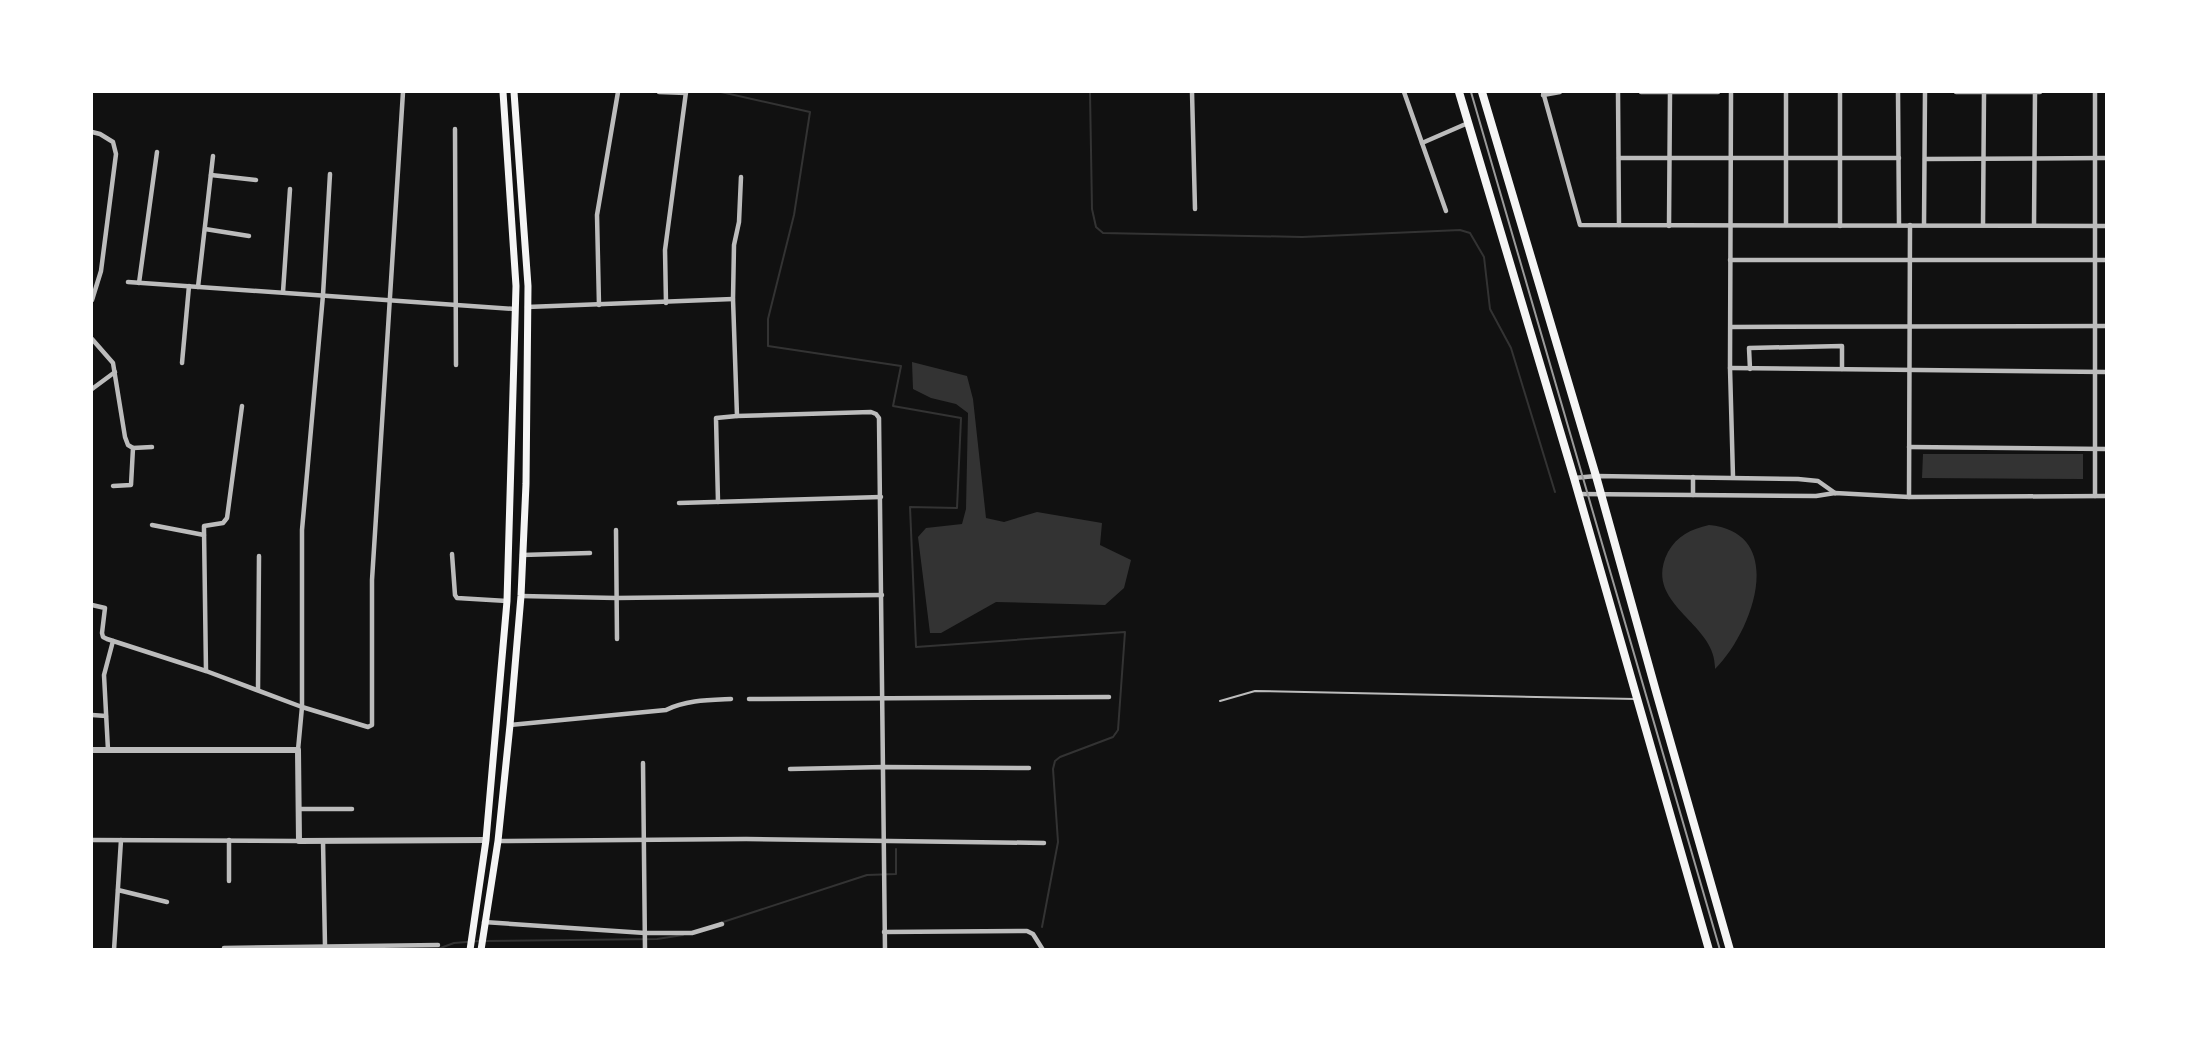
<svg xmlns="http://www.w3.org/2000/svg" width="2198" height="1041" font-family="'Open Sans',sans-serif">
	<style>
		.water { fill: #333 }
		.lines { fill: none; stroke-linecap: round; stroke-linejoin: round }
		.stream { stroke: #333; stroke-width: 2 }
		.service { stroke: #bcbcbc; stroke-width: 2 }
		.minor { stroke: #bcbcbc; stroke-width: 4.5 }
		.tertiary { stroke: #bcbcbc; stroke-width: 6 }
		.secondary { stroke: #f5f5f5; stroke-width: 7 }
		.primary { stroke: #f5f5f5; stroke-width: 8 }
		.rail { stroke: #9a9a9a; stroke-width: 2 }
	</style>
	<rect width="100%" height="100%" fill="#111"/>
	<g class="water">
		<polygon points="912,362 967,376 973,399 986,518 1004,522 1037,512 1102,523 1100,545 1131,560 1124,588 1105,605 996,602 941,633 930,633 918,537 926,528 962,524 966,509 968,413 956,404 931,398 913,389"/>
		<polygon points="1923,454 2083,454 2083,479 1922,478"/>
		<path d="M1709,525c80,8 43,108 6,144 2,-47 -74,-64 -47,-117 9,-16 23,-23 41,-27z"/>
	</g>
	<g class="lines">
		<g class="stream">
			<polyline points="721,92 810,112 794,215 768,319 768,346 901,366 893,406 961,418 957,508 910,507 916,647 1125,632 1118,730 1113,737 1060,757 1055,761 1053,769 1058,842 1042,927"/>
			<polyline points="1090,92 1092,209 1096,227 1103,233 1302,237 1460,230 1470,233 1484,257 1490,309 1511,348 1555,492"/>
			<polyline points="720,923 867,875 896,874 896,849"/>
			<polyline points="485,941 657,939 683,935"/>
			<polyline points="435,950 454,943 479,941"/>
		</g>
		<polyline class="service" points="1220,701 1255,691 1635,699"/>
		<g class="minor">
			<polyline points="659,92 686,93"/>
			<polyline points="1192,92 1195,209"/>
			<polyline points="1404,92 1446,211"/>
			<polyline points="1543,92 1580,225 2106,226"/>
			<polyline points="1618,92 1619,225"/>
			<polyline points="1641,92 1718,92"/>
			<polyline points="1731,92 1730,368 1733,477"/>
			<polyline points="1898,92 1899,225"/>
			<polyline points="1956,92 2040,92"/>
			<polyline points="2095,92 2095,496"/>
			<polyline points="1543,95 1560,92"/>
			<polyline points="455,129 456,365"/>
			<polyline points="92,132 100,134 113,142 116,154 101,271 92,300"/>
			<polyline points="1422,143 1468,123"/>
			<polyline points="1619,158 1899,158"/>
			<polyline points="1925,159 2106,158"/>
			<polyline points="211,175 256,180"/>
			<polyline points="741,177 739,222 734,245 733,299 737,416 871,412 876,414 879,418 885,950"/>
			<polyline points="1786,225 1786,92"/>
			<polyline points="1924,225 1925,92"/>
			<polyline points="1983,225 1984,92"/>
			<polyline points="2034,225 2035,92"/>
			<polyline points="1669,226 1670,92"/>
			<polyline points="1840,226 1840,92"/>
			<polyline points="205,229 249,236"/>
			<polyline points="1730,260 2106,260"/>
			<polyline points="128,282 515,309"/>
			<polyline points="139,283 157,152"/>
			<polyline points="198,287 213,156"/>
			<polyline points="283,292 290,189"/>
			<polyline points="666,303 665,250 686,92"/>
			<polyline points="599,305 597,215 618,92"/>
			<polyline points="527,307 733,299"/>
			<polyline points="1731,327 2106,326"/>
			<polyline points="92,339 113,363 125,437 128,445 133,448 131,485 113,486"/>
			<polyline points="182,363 189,286"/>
			<polyline points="1730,368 2106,372"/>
			<polyline points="1750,369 1749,348 1842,346 1842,369"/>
			<polyline points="92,389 115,372"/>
			<polyline points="1909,447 2106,449"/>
			<polyline points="133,448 152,447"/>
			<polyline points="1693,477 1693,495"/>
			<polyline points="1574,478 1596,476 1798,479 1818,481 1835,493"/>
			<polyline points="1578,494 1816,496 1835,493 1909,497 2106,496"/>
			<polyline points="1909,497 1910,225"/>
			<polyline points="718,502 716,418 737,416"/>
			<polyline points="679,503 881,497"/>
			<polyline points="152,525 204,535"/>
			<polyline points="616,530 617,639"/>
			<polyline points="452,554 455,595 457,598 507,601"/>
			<polyline points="522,555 590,553"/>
			<polyline points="521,596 616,598 882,595"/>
			<polyline points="92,605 105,608 102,633 103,637 107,639 206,671 302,707 368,727 372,725 372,580 403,92"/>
			<polyline points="206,671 204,530 204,526 223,523 227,518 242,406"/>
			<polyline points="258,689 259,556"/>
			<polyline points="749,699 1109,697"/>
			<polyline points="92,715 106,716"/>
			<path d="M510,725l156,-15c20,-10 43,-10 65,-11"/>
			<polyline points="108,750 104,675 113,641"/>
			<polyline points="298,750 302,707 302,530 323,295 330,174"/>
			<polyline points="643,763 645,950"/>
			<polyline points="790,769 884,767 1029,768"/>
			<polyline points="299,809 352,809"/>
			<polyline points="92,840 299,841"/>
			<polyline points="323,841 325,946"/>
			<polyline points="498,841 746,839 1044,843"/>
			<polyline points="229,881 229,840"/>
			<polyline points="118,890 167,902"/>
			<polyline points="484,922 645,933 692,933 722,924"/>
			<polyline points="884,932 1027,931 1033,934 1043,950"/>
			<polyline points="224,948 438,945"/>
			<polyline points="114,950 121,840"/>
		</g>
		<polyline class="tertiary" points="92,750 298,750 299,841 486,840"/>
		<g class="secondary">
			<polyline points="470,950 486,840 507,601 516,286 503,92"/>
			<polyline points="481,950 498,841 510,725 521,596 526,484 528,286 514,92"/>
		</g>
		<g class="primary">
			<polyline points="1459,92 1574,478 1709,950"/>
			<polyline points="1482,92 1596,476 1657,695 1730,950"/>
		</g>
		<polyline class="rail" points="1471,92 1720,950"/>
	</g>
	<rect width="2198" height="1041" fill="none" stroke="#ffffff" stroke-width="186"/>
</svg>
